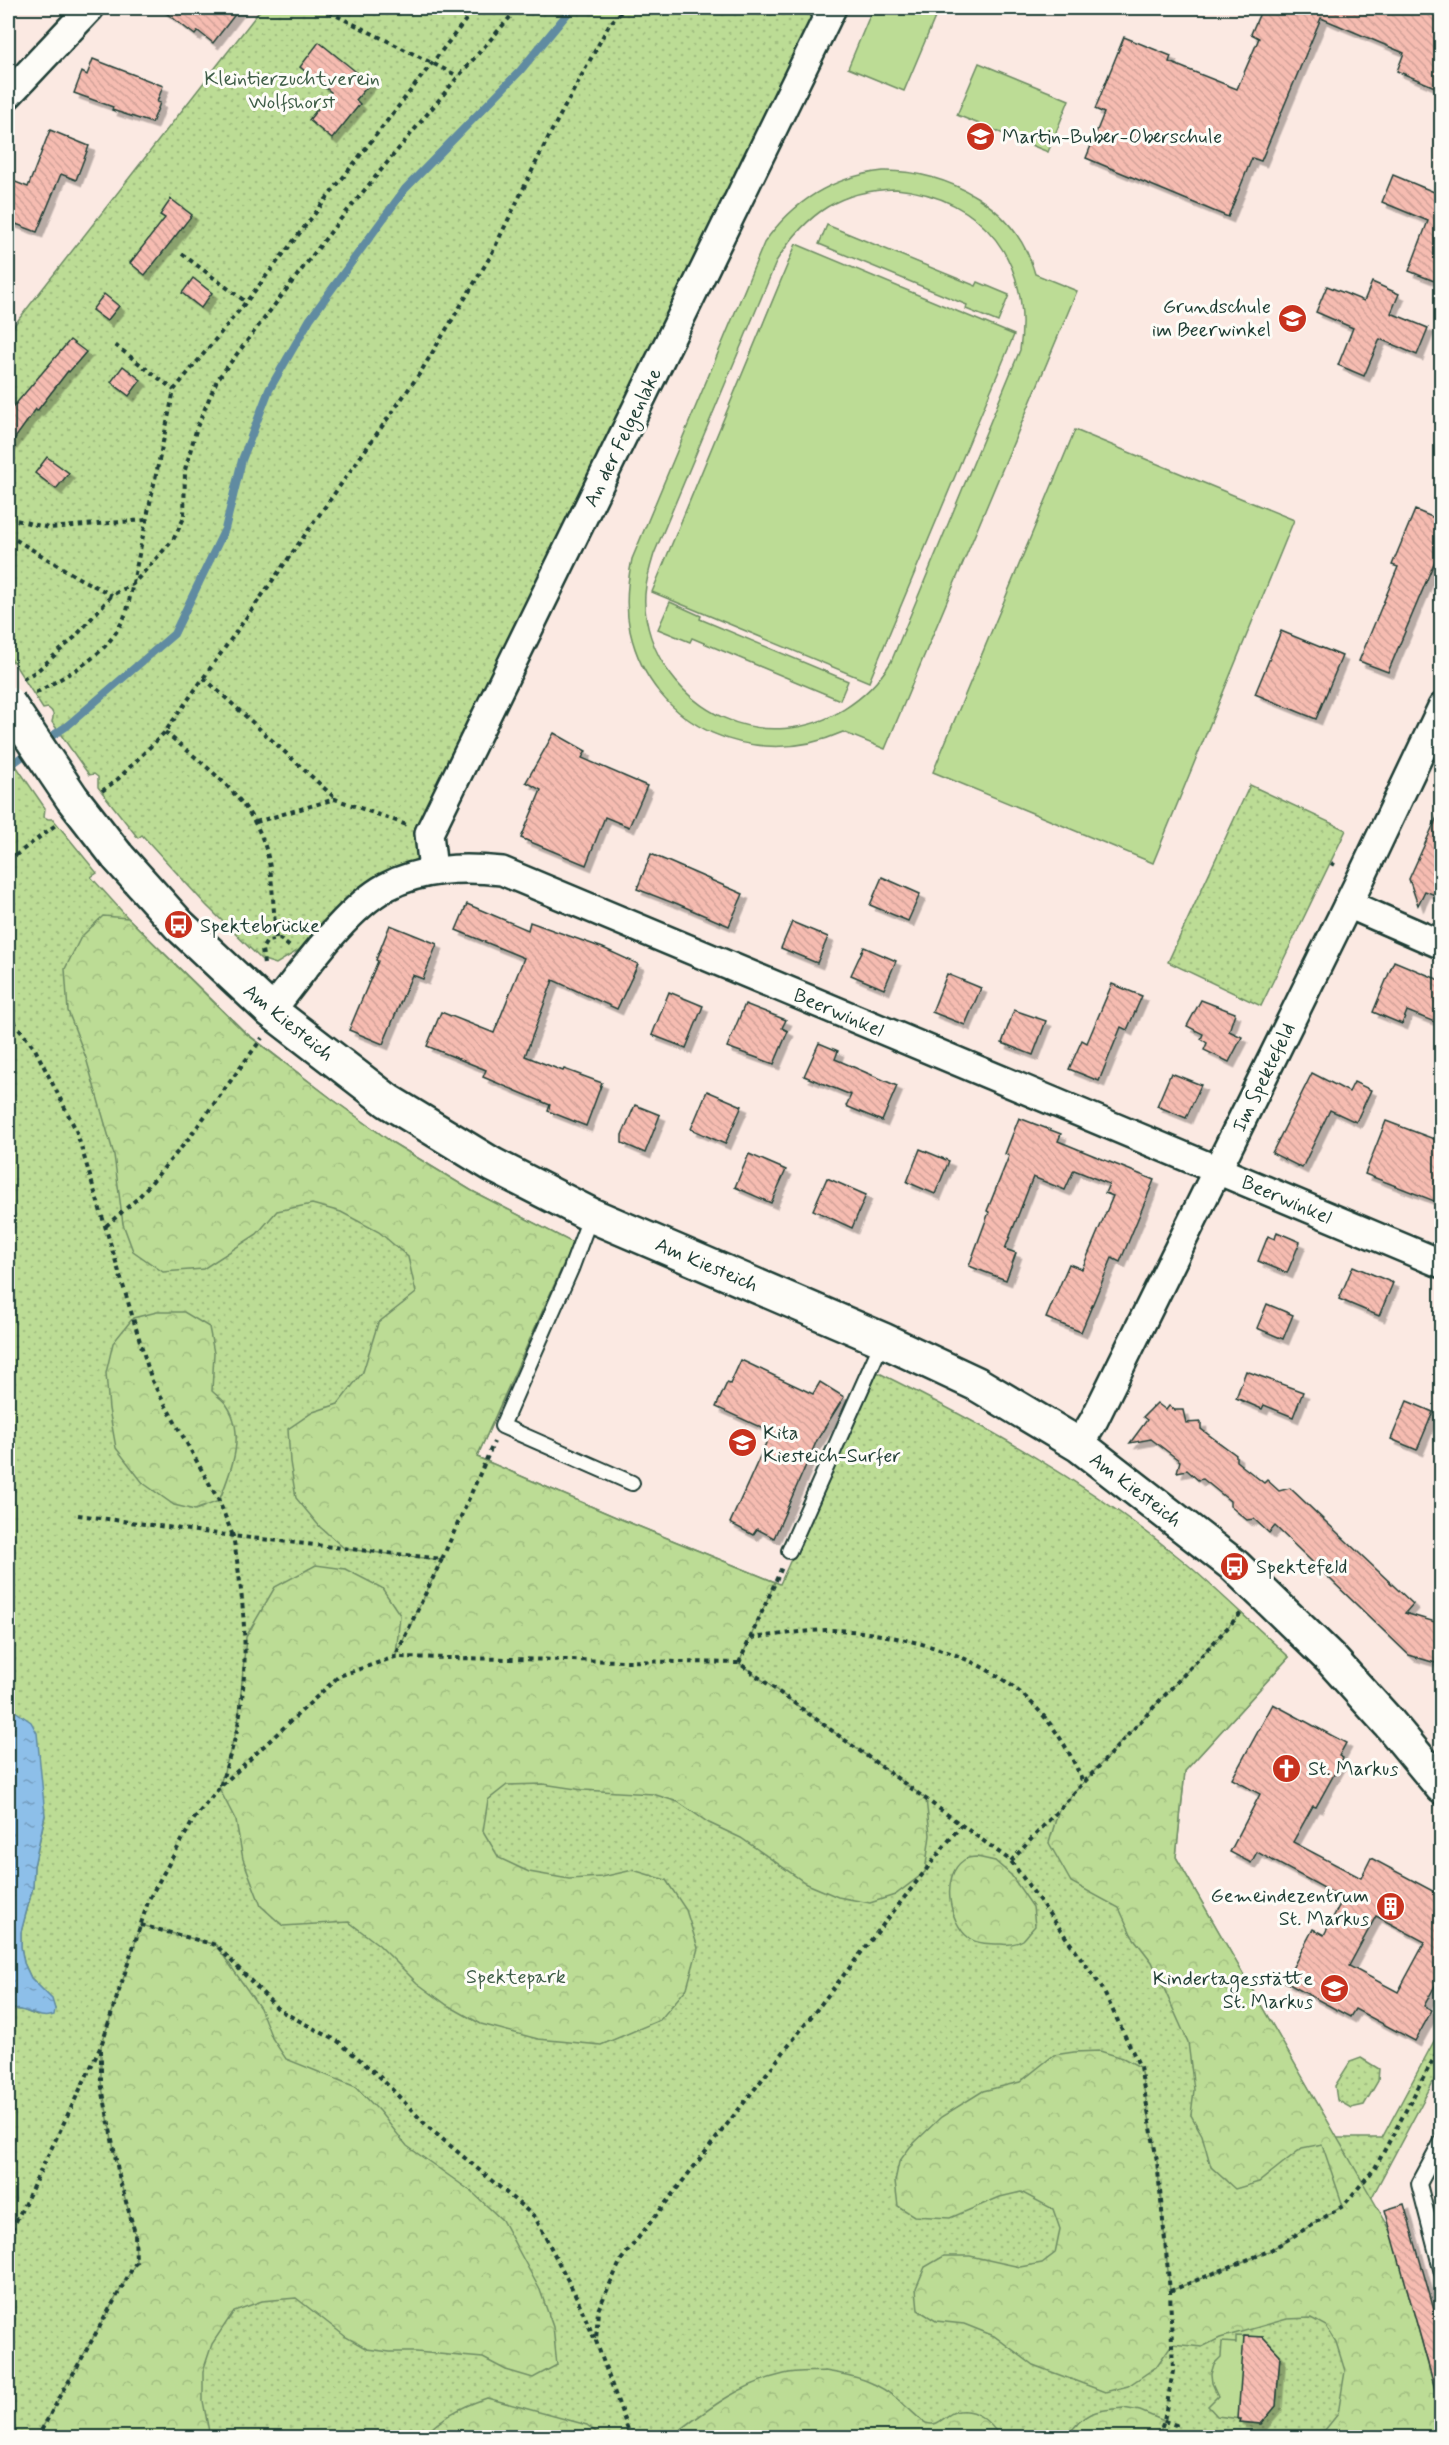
<svg xmlns="http://www.w3.org/2000/svg" width="1449" height="2445" font-family="Mynerve,sans-serif">
	<style>
		.green { fill: url(#green-dots); stroke: #6e8c64; stroke-width: 1.5 }
		.forest { fill: url(#forest-crowns); stroke: #6e8c64; stroke-width: 1.5 }
		.pitch { fill: #bcdc95; stroke: #6e8c64; stroke-width: 1.5; fill-rule: evenodd }
		.water { fill: url(#water-ripples); stroke: #618ba1; stroke-width: 1.5 }
		.lines { fill: none; stroke-linecap: round; stroke-linejoin: round }
		.stream { stroke: #618ba1; stroke-width: 8 }
		.building { fill: url(#building-back-hatch); stroke: #1f3d34; stroke-width: 1.5; fill-rule: evenodd; filter: url(#shadow) }
		.service-casing { stroke: #1f3d34; stroke-width: 18 }
		.minor-casing { stroke: #1f3d34; stroke-width: 32 }
		.tertiary-casing { stroke: #1f3d34; stroke-width: 38 }
		.path { stroke: #1f3d34; stroke-width: 4; stroke-dasharray: 4.5 4.5; stroke-linecap: butt }
		.service { stroke: #fdfcf7; stroke-width: 14 }
		.minor { stroke: #fdfcf7; stroke-width: 27 }
		.tertiary { stroke: #fdfcf7; stroke-width: 33 }
		.tertiary-bridge-casing { stroke: #1f3d34; stroke-width: 38; stroke-linecap: butt }
		.tertiary-bridge { stroke: #fdfcf7; stroke-width: 33 }
		.labels { text-anchor: middle; stroke-width: 6; stroke-linejoin: round; paint-order: stroke }
		.park-label { font-size: 20px; fill: #3e5d47; stroke: #fdfcf7 }
		.poi-label { font-size: 20px; fill: #1f3d34; stroke: #fdfcf7; text-anchor: start }
		.street-label { font-size: 20px; fill: #1f3d34; stroke: #fdfcf7 }
	</style>
	<defs>
		<pattern id="green-dots" width="8" height="8" patternUnits="userSpaceOnUse" patternTransform="scale(1.5)"><rect width="8" height="8" fill="#bcdc95"/><path d="M2 2h.1M6 6h.1" fill="none" stroke="#a1be81" stroke-width="1.8" stroke-linecap="round"/></pattern>
		<pattern id="forest-crowns" width="20" height="18" patternUnits="userSpaceOnUse" patternTransform="scale(1.5)"><rect width="20" height="18" fill="#bcdc95"/><path d="M2 6a3 3 0 1 1 6 0M12 15a3 3 0 1 1 6 0" fill="none" stroke="#a1be81"/></pattern>
		<pattern id="water-ripples" width="26" height="14" patternUnits="userSpaceOnUse" patternTransform="scale(1.5)"><rect width="26" height="14" fill="#8dbfe9"/><path d="M2 4q2-2 4 0t4 0M15 11q2-2 4 0t4 0" fill="none" stroke="#739cbe"/></pattern>
		<pattern id="building-back-hatch" width="6" height="6" patternUnits="userSpaceOnUse" patternTransform="scale(1.5)"><rect width="6" height="6" fill="#f6bcb1"/><path d="M-1 5l2 2M0 0l6 6M5-1l2 2" fill="none" stroke="#d2a299"/></pattern>
		<filter id="shadow"><feDropShadow dx="5.5" dy="5.5" stdDeviation="0" flood-color="#0004"/></filter>
	</defs>
	<rect width="100%" height="100%" fill="#fbe9e2"/>
	<filter id="ink" filterUnits="userSpaceOnUse"><feTurbulence type="fractalNoise" baseFrequency=".0167" numOctaves="2"/><feDisplacementMap in="SourceGraphic" scale="12" xChannelSelector="R" yChannelSelector="G"/><feConvolveMatrix kernelMatrix="1 2 1 2 8 2 1 2 1" color-interpolation-filters="sRGB"/></filter>
	<g filter="url(#ink)">
		<g class="green">
			<path d="M262,8h555l-394,812 -6,39 -46,20 -48,42 -24,29 -23,14 -15,-5 -55,-54 -64,-70 -4,3 -40,-51v-10l-4,-3 -5,1 -37,-53c2,-7 2,-10 -4,-14l-5,1 -35,-55 5,-4 -5,-11v-306z"/>
			<path d="M8,754l37,54 -1,9 4,2h5l44,54 -6,4 37,41 117,114 87,67 61,44 79,48 101,52 -96,214 141,61 162,66 95,-213c108,53 213,112 306,188 37,31 72,66 108,98l-104,114 -9,86 161,281h45l59,-110v39l-70,132 21,34 49,179v25h-1433v-428l15,1 14,6 18,-7 -4,-10 -20,-21 -7,-15 -3,-16v-15l12,-45 1,-21 11,-50 -30,-105 -7,1z"/>
			<polygon points="1250,785 1346,830 1261,1006 1168,962"/>
			<polygon points="1361,2058 1379,2069 1378,2081 1364,2105 1351,2108 1337,2100 1335,2086 1350,2062"/>
		</g>
		<g class="forest">
			<polygon points="103,916 128,918 244,1032 332,1099 393,1143 472,1191 573,1243 477,1457 618,1518 775,1582 739,1663 926,1799 930,1835 925,1872 895,1895 870,1903 838,1897 807,1884 741,1838 709,1823 678,1802 653,1794 583,1790 543,1784 507,1785 488,1800 483,1831 499,1858 529,1872 569,1879 602,1877 633,1870 666,1880 686,1910 698,1948 687,1988 660,2020 601,2045 538,2039 481,2024 447,2005 417,1983 379,1945 349,1922 283,1926 261,1906 243,1859 236,1821 219,1788 238,1725 246,1637 275,1587 316,1565 345,1569 382,1588 400,1615 396,1655 442,1560 345,1549 320,1527 296,1498 290,1462 288,1429 313,1412 338,1404 363,1372 378,1323 416,1293 408,1257 379,1232 341,1212 312,1204 277,1211 257,1234 203,1269 163,1272 133,1251 123,1224 114,1155 86,1058 68,1011 65,969 81,937"/>
			<path d="M157,1312h27l25,15 5,26 -2,38c4,4 10,8 14,13 21,29 5,68 -7,97l-24,9 -21,-5 -31,-22 -27,-35 -7,-39 -3,-36 7,-30 20,-25z"/>
			<polygon points="1241,1613 1289,1657 1185,1771 1176,1857 1392,2233 1441,2412 1441,2437 1294,2437 1301,2433 1325,2430 1338,2414 1345,2371 1336,2342 1326,2326 1311,2318 1287,2319 1220,2338 1202,2347 1172,2344 1156,2367 1128,2386 1105,2392 1033,2365 994,2336 964,2324 936,2321 918,2310 916,2288 925,2267 944,2256 970,2256 1020,2267 1042,2263 1055,2253 1060,2229 1053,2209 1021,2192 1000,2197 950,2218 914,2216 898,2206 895,2181 899,2162 910,2147 941,2117 983,2091 1020,2082 1054,2055 1074,2052 1100,2051 1123,2058 1140,2067 1157,2161 1170,2291 1269,2251 1343,2206 1322,2144 1302,2148 1259,2182 1235,2189 1211,2167 1202,2135 1191,2115 1194,2090 1188,2042 1152,1962 1132,1936 1119,1908 1071,1882 1049,1843 1059,1809"/>
			<path d="M977,1857l18,4 16,14 22,32 2,19c-4,4 -8,10 -12,14 -6,4 -16,5 -22,4 -10,0 -24,0 -32,-6 -20,-15 -29,-62 -5,-78 3,-2 9,-3 13,-3z"/>
			<polygon points="141,1925 216,1945 260,2008 272,2038 286,2059 356,2087 379,2111 407,2146 472,2192 502,2220 540,2290 553,2327 557,2365 533,2378 506,2370 483,2358 416,2352 390,2352 367,2349 346,2337 296,2298 262,2301 234,2311 212,2344 203,2371 203,2401 210,2437 37,2437 136,2262 135,2233 120,2181 101,2082 101,2046"/>
			<path d="M825,2371c32,5 51,10 76,31 8,6 17,17 25,21 13,5 18,-8 29,-11 20,-6 36,11 45,25h-329c36,-27 68,-53 113,-63 13,-3 28,-2 41,-3z"/>
			<path d="M487,2398l100,27 15,12h-180c22,-21 36,-29 65,-39z"/>
			<path d="M1123,2408l17,3 24,10 -6,16h-91c17,-25 25,-26 56,-29z"/>
		</g>
		<g class="pitch">
			<polygon points="873,8 939,8 904,91 848,68"/>
			<polygon points="979,63 1069,100 1048,152 957,115"/>
			<path d="M883,171c65,-1 134,36 152,103l42,17 -192,458 -42,-17c-87,39 -191,-3 -213,-101 -5,-24 -3,-48 2,-72l132,-316c29,-42 69,-66 119,-72zM896,189c88,8 137,74 124,161l-129,312c-50,81 -161,92 -220,13 -17,-22 -28,-52 -26,-81 1,-14 5,-27 9,-40l123,-294c30,-47 63,-70 119,-71z"/>
			<polygon points="827,225 976,286 978,282 1009,295 998,322 966,309 967,305 819,244"/>
			<polygon points="796,244 1014,335 869,682 652,592"/>
			<polygon points="1075,430 1294,520 1153,863 933,772"/>
			<polygon points="670,602 701,616 700,619 848,681 840,700 692,638 690,642 658,629"/>
			<polygon points="1236,2336 1263,2337 1280,2355 1276,2406 1261,2424 1240,2422 1240,2419 1217,2416 1208,2406 1218,2396 1212,2383 1211,2374 1214,2364 1221,2357 1222,2342 1236,2343"/>
		</g>
		<path class="water" d="M15,1711l16,11 6,11 8,82 -11,51 -1,21 -12,45v15l3,16 7,15 21,21 3,10 -1,6c-17,6 -30,-9 -46,-6v-297z"/>
		<g class="lines">
			<g class="stream">
				<polyline points="43,742 67,726 174,634 225,529 242,460 269,390 310,319 405,189 520,71 572,8"/>
				<polyline points="8,767 31,750"/>
			</g>
		</g>
		<g class="building">
			<polygon points="160,8 240,8 213,43 198,31 195,35"/>
			<polygon points="1262,8 1419,8 1442,17 1442,90 1397,71 1404,53 1321,18 1261,161 1252,158 1228,217 1086,158 1104,113 1095,109 1124,37 1171,56 1169,62 1237,89 1259,38 1251,34"/>
			<polygon points="319,42 370,83 356,100 360,104 332,139 309,120 331,92 300,67"/>
			<polygon points="93,59 163,86 157,102 160,103 152,123 112,110 113,107 74,93 82,72 87,75"/>
			<polygon points="50,130 89,146 76,180 61,174 37,232 8,221 8,179 28,187"/>
			<polygon points="1393,175 1439,194 1442,190 1442,273 1437,271 1434,281 1409,271 1428,221 1382,202"/>
			<polygon points="171,199 192,215 145,275 130,263 165,218 160,215"/>
			<polygon points="193,278 212,293 201,308 182,293"/>
			<polygon points="1372,282 1399,294 1391,313 1428,328 1417,355 1380,339 1364,376 1338,365 1353,328 1316,312 1327,286 1364,301"/>
			<polygon points="104,294 119,306 107,321 92,310"/>
			<polygon points="70,340 86,352 69,372 68,371 37,411 36,409 8,448 8,413"/>
			<polygon points="123,366 141,380 129,396 111,382"/>
			<polygon points="47,457 69,473 56,489 35,473"/>
			<polygon points="1415,510 1442,521 1442,544 1388,672 1359,661 1398,567 1392,565"/>
			<polygon points="1281,631 1342,656 1316,719 1255,694"/>
			<polygon points="554,733 586,751 582,758 647,786 629,827 605,817 586,865 521,838 541,790 526,782"/>
			<polygon points="1442,806 1442,852 1433,872 1442,875 1442,898 1425,891 1418,905 1409,879"/>
			<polygon points="651,854 743,894 729,926 673,902 673,903 637,889"/>
			<polygon points="882,877 920,894 908,921 870,905"/>
			<polygon points="467,904 528,930 530,922 603,948 638,964 617,1009 553,980 525,1056 563,1071 564,1069 602,1083 586,1126 548,1111 550,1105 483,1077 486,1070 427,1046 441,1012 494,1033 524,958 456,930"/>
			<polygon points="792,922 828,937 817,963 781,948"/>
			<polygon points="390,925 437,944 423,979 412,975 383,1044 349,1030 378,961 376,960"/>
			<polygon points="864,947 896,961 884,989 851,975"/>
			<polygon points="1394,961 1442,981 1442,1025 1407,1011 1402,1024 1373,1012"/>
			<polygon points="947,974 981,988 965,1025 932,1012"/>
			<polygon points="1112,984 1142,996 1127,1030 1121,1027 1099,1081 1069,1069 1082,1040 1087,1043"/>
			<polygon points="669,992 703,1006 686,1048 652,1035"/>
			<polygon points="1201,1000 1235,1013 1229,1031 1242,1037 1229,1062 1204,1050 1207,1043 1201,1039 1203,1034 1187,1026"/>
			<polygon points="745,1004 786,1020 782,1028 788,1031 774,1064 727,1047"/>
			<polygon points="1014,1010 1046,1021 1033,1055 1002,1043"/>
			<polygon points="819,1043 838,1051 835,1059 897,1086 882,1121 846,1106 851,1095 804,1076"/>
			<polygon points="1171,1073 1201,1085 1186,1118 1157,1106"/>
			<polygon points="1312,1073 1349,1092 1354,1082 1371,1090 1356,1122 1330,1110 1302,1168 1272,1153"/>
			<polygon points="707,1091 742,1106 725,1144 691,1129"/>
			<polygon points="635,1105 660,1115 645,1153 622,1143 622,1135"/>
			<polygon points="1019,1118 1061,1134 1058,1141 1154,1180 1120,1262 1112,1258 1081,1332 1046,1318 1069,1264 1082,1269 1113,1196 1105,1193 1109,1184 1074,1170 1065,1190 1033,1177 1005,1249 1016,1253 1006,1280 969,1266 989,1212 987,1211 1009,1156 1005,1154"/>
			<polygon points="1386,1121 1442,1142 1442,1204 1365,1174"/>
			<polygon points="920,1149 949,1161 935,1194 907,1182"/>
			<polygon points="749,1154 786,1170 771,1203 735,1187"/>
			<polygon points="827,1178 866,1195 852,1228 813,1210"/>
			<polygon points="1277,1232 1300,1242 1287,1273 1258,1261 1268,1236 1275,1239"/>
			<polygon points="1353,1266 1393,1283 1379,1316 1339,1299"/>
			<polygon points="1267,1304 1293,1315 1283,1339 1257,1328"/>
			<polygon points="741,1360 813,1394 820,1382 844,1397 817,1440 774,1538 757,1529 753,1535 730,1523 771,1432 716,1407 727,1383 730,1384"/>
			<polygon points="1246,1371 1303,1392 1293,1417 1264,1405 1262,1409 1236,1398"/>
			<polygon points="1407,1401 1433,1412 1417,1450 1391,1439"/>
			<polygon points="1157,1403 1166,1410 1169,1406 1175,1410 1183,1410 1186,1423 1201,1422 1201,1429 1236,1455 1236,1461 1264,1483 1267,1480 1279,1491 1290,1488 1413,1604 1405,1613 1442,1624 1442,1665 1409,1655 1275,1526 1269,1533 1254,1519 1247,1520 1230,1506 1230,1501 1203,1479 1198,1480 1187,1470 1177,1472 1180,1461 1151,1439 1130,1443 1147,1420 1143,1417"/>
			<path d="M1273,1704l73,39 -7,13 4,2 -27,49 -3,-1 -20,36 68,36 10,-20 71,38v77l-18,33 8,4 -17,31 -60,-32 -5,8 -65,-35 28,-53 11,6 19,-37 -86,-46 -6,11 -21,-11 30,-58 -28,-15zM1376,1916l49,26 -27,50 -49,-26z"/>
			<polygon points="1404,2204 1442,2338 1442,2391 1436,2392 1385,2210"/>
			<polygon points="1244,2336 1263,2337 1280,2355 1276,2406 1261,2424 1240,2422 1241,2419 1238,2419"/>
		</g>
		<g class="lines">
			<defs>
				<g id="service">
					<polyline points="591,1215 571,1269 502,1426 632,1483"/>
					<polyline points="789,1551 883,1340"/>
					<polyline points="1442,2141 1419,2184 1442,2273"/>
				</g>
				<g id="minor">
					<polyline points="8,95 90,8"/>
					<polyline points="433,871 429,833 832,8"/>
					<polyline points="1348,904 1442,945"/>
					<path d="M271,1011c30,-37 73,-101 115,-124 35,-19 76,-20 116,-16l940,393"/>
					<polyline points="1079,1445 1094,1420 1361,878 1442,707"/>
				</g>
				<polyline id="tertiary" points="117,856 179,925 271,1011 388,1101 493,1165 591,1215 883,1340 977,1384 1079,1445 1235,1566 1330,1658 1389,1723 1442,1787"/>
			</defs>
			<use href="#service" class="service-casing"/>
			<use href="#minor" class="minor-casing"/>
			<use href="#tertiary" class="tertiary-casing"/>
			<g class="path">
				<polyline points="321,8 458,76"/>
				<polyline points="182,254 246,302"/>
				<polyline points="115,345 174,390"/>
				<polyline points="8,518 49,528 146,520"/>
				<polyline points="8,535 82,580 112,595"/>
				<polyline points="204,678 335,798"/>
				<polyline points="23,679 37,671 75,637 112,595 133,584 173,540 184,518 185,470 197,427 217,380 339,221 457,78 518,8"/>
				<path d="M36,693c40,-24 72,-36 91,-82l47,-221 72,-88 229,-294"/>
				<path d="M165,732c46,39 96,72 105,136 3,23 4,47 6,70"/>
				<polyline points="102,791 118,779 165,732 420,373 490,257 550,134 609,25 625,8"/>
				<polyline points="256,822 335,799 407,825"/>
				<polyline points="8,861 57,824"/>
				<polyline points="1331,863 1336,866"/>
				<polyline points="264,964 262,949 267,941 280,939 290,947"/>
				<polyline points="8,1014 35,1049 76,1130 152,1381 219,1501 233,1536 442,1559 395,1657"/>
				<polyline points="106,1226 138,1198 186,1142 262,1038"/>
				<path d="M78,1515l155,21c11,63 17,125 5,189 -4,21 -12,41 -18,62"/>
				<polyline points="442,1559 494,1442"/>
				<path d="M751,1638c25,-3 52,-7 77,-8 28,0 56,5 82,11 84,20 141,61 173,142"/>
				<polyline points="739,1663 783,1565"/>
				<polyline points="1011,1861 1243,1611"/>
				<polyline points="141,1925 216,1945 279,2010 339,2042 380,2077 428,2127 535,2217 576,2296 595,2340"/>
				<polyline points="8,2238 101,2046 149,1899 194,1819 219,1788 339,1676 395,1657 739,1663 1011,1861 1101,1986 1140,2067 1157,2161 1170,2291 1173,2371 1164,2421 1158,2438"/>
				<polyline points="1170,2291 1269,2251 1343,2206 1375,2168 1442,2043"/>
				<polyline points="1164,2421 1176,2425 1174,2438"/>
				<polyline points="37,2438 136,2262 135,2233 120,2181 101,2082 101,2050"/>
				<polyline points="631,2438 596,2341 598,2310 621,2260 961,1825"/>
			</g>
			<use href="#service" class="service"/>
			<use href="#minor" class="minor"/>
			<use href="#tertiary" class="tertiary"/>
			<defs>
				<polyline id="tertiary-bridge" points="8,703 72,798 117,856"/>
			</defs>
			<use href="#tertiary-bridge" class="tertiary-bridge-casing"/>
			<use href="#tertiary-bridge" class="tertiary-bridge"/>
		</g>
	</g>
	<defs>
		<symbol id="school-disc" viewBox="-11 -11 22 22"><circle r="9.5" fill="#c8321e" stroke="#fdfcf7"/><path d="M0-5L7-2L0 1L-7-2ZM-4 1L0 2.5L4 1V4Q0 6-4 4Z" fill="#fff"/></symbol>
		<symbol id="bus-disc" viewBox="-11 -11 22 22"><circle r="9.5" fill="#c8321e" stroke="#fdfcf7"/><path d="M-5-6H5V4H4V6H2V4H-2V6H-4V4H-5ZM-3.5-4V0h7V-4ZM-3.5 1.2v1.5H-2V1.2ZM2 1.2v1.5H3.5V1.2Z" fill="#fff"/></symbol>
		<symbol id="church-disc" viewBox="-11 -11 22 22"><circle r="9.5" fill="#c8321e" stroke="#fdfcf7"/><path d="M-1.2-6h2.4v3.5h3.3v2.4h-3.3V6h-2.4V-.1h-3.3v-2.4h3.3Z" fill="#fff"/></symbol>
		<symbol id="building-disc" viewBox="-11 -11 22 22"><circle r="9.5" fill="#c8321e" stroke="#fdfcf7"/><path d="M-4-6H4V6H1V3H-1V6H-4ZM-2.5-4.3h1.7v1.8h-1.7ZM.8-4.3h1.7v1.8H.8ZM-2.5-1h1.7V.8h-1.7ZM.8-1h1.7V.8H.8Z" fill="#fff"/></symbol>
	</defs>
	<g fill-rule="evenodd">
		<use href="#school-disc" x="964" y="120" width="33" height="33"/>
		<use href="#school-disc" x="1276" y="302" width="33" height="33"/>
		<use href="#bus-disc" x="162" y="908" width="33" height="33"/>
		<use href="#school-disc" x="726" y="1426" width="33" height="33"/>
		<use href="#bus-disc" x="1218" y="1550" width="33" height="33"/>
		<use href="#church-disc" x="1270" y="1752" width="33" height="33"/>
		<use href="#building-disc" x="1374" y="1890" width="33" height="33"/>
		<use href="#school-disc" x="1318" y="1972" width="33" height="33"/>
	</g>
	<g class="labels">
		<g class="park-label">
			<text x="292" y="85">Kleintierzuchtverein<tspan x="292" dy="23">Wolfshorst</tspan></text>
			<text x="516" y="1983">Spektepark</text>
		</g>
		<g class="poi-label">
			<text x="1002" y="143">Martin-Buber-Oberschule</text>
			<text x="1271" y="313" text-anchor="end">Grundschule<tspan x="1271" dy="23">im Beerwinkel</tspan></text>
			<text x="200" y="932">Spektebrücke</text>
			<text x="763" y="1439">Kita<tspan x="763" dy="23">Kiesteich-Surfer</tspan></text>
			<text x="1256" y="1573">Spektefeld</text>
			<text x="1308" y="1775">St. Markus</text>
			<text x="1369" y="1902" text-anchor="end">Gemeindezentrum<tspan x="1369" dy="23">St. Markus</tspan></text>
			<text x="1313" y="1985" text-anchor="end">Kindertagesstätte<tspan x="1313" dy="23">St. Markus</tspan></text>
		</g>
		<g class="street-label">
			<text transform="translate(622 437) rotate(-64)" y="7">An der Felgenlake</text>
			<text transform="translate(839 1012) rotate(23)" y="7">Beerwinkel</text>
			<text transform="translate(289 1022) rotate(39)" y="7">Am Kiesteich</text>
			<text transform="translate(1263 1077) rotate(-64)" y="7">Im Spektefeld</text>
			<text transform="translate(1287 1199) rotate(23)" y="7">Beerwinkel</text>
			<text transform="translate(707 1264) rotate(23)" y="7">Am Kiesteich</text>
			<text transform="translate(1136 1489) rotate(37)" y="7">Am Kiesteich</text>
		</g>
	</g>
	<rect width="1449" height="2445" fill="none" stroke="#fdfcf7" stroke-width="30"/>
	<rect x="15" y="15" width="1419" height="2415" fill="none" stroke="#1f3d34" stroke-width="2" filter="url(#ink)"/>
</svg>
